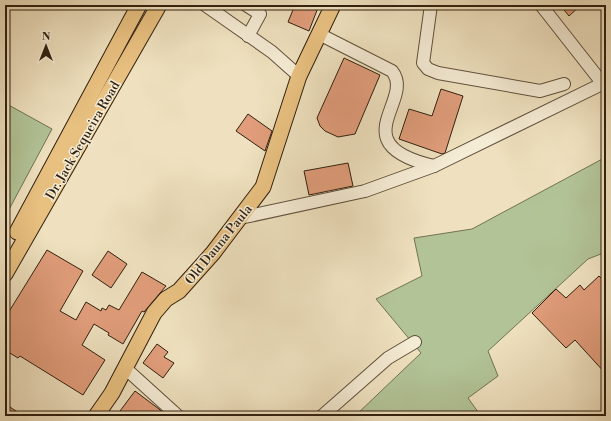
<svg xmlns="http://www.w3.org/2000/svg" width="611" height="421" font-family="'Libre Bodoni',serif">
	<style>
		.green { fill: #b2c497; stroke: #717253 }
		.building { fill: #e19d7b; stroke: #30200f }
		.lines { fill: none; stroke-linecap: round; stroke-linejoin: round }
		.minor-casing { stroke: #60503b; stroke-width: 14 }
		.major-casing { stroke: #30200f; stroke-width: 17 }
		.minor { stroke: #f5ecd5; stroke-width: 12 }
		.major { stroke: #e8c080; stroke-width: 15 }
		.labels { text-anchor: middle; stroke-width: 3; stroke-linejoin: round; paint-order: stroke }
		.street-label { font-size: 13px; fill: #30200f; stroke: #f5ecd5 }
	</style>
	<rect width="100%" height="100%" fill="#efe1bf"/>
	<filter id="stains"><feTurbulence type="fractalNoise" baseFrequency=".005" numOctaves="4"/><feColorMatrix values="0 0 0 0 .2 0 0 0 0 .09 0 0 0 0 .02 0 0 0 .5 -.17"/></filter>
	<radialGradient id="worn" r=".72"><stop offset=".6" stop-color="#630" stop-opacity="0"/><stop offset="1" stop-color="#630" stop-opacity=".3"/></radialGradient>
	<g class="green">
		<polygon points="5,103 52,129 5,217"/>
		<polygon points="606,157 606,252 588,259 488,351 498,376 468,398 481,416 355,416 421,353 376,299 422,276 414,238 472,229"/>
	</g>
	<g class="building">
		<polygon points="295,5 319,5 309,31 288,22"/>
		<polygon points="560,5 581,5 569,16"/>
		<polygon points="344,58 380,75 355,134 338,137 325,131 320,126 317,118"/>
		<polygon points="441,89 463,96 445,153 442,154 399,139 409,109 432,116"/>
		<polygon points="248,114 272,131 265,151 236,131"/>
		<polygon points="348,163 353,186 309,195 304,171"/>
		<polygon points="47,250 83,271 60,311 76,320 86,302 101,311 102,308 106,310 109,305 119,310 142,272 166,286 144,312 142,311 123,344 108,335 109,333 94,324 82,345 105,360 83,395 20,356 18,358 5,350 5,318"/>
		<polygon points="108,251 127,264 111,288 92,275"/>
		<polygon points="599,276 606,283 606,374 575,340 566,348 532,313 556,289 566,298 580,285 584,290"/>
		<polygon points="157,344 168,352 164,357 174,363 163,378 143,363"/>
		<polygon points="135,391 159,409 167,416 127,416 120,411"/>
		<polygon points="5,404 24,416 5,416"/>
	</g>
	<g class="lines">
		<defs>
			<g id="minor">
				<polyline points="205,5 272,52 299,76"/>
				<polyline points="246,5 260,14 248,36"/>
				<polyline points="431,5 423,63 428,69 438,73 540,91 564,84"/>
				<polyline points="541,5 603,84"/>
				<path d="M319,34l73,37c24,29 -52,73 42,95"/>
				<polyline points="240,218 365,191 434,166 606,82"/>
				<polyline points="125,368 178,416"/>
				<polyline points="322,416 388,358 415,342"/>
			</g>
			<g id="major">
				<polyline points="17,232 139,5"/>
				<polyline points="5,274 159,5"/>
				<polyline points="96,416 112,393 154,313 166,299 179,291 213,253 263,187 299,76 333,5"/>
			</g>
		</defs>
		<use href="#minor" class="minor-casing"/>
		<use href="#major" class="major-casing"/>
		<use href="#minor" class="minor"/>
		<use href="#major" class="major"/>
	</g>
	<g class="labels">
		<g class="street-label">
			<text transform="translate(82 140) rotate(-60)" y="5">Dr. Jack Sequeira Road</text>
			<text transform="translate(218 244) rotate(-51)" y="5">Old Dauna Paula</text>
		</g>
	</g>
	<rect width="611" height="421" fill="none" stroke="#efe1bf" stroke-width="20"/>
	<rect x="6" y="6" width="599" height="409" fill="none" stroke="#30200f" stroke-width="2"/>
	<rect x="10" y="10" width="591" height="401" fill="none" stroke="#30200f"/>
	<g transform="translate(46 46)" stroke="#f5ecd5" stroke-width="3" paint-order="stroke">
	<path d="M0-3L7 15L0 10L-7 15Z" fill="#30200f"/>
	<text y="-6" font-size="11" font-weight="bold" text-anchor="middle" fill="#30200f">N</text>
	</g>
	<rect width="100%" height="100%" filter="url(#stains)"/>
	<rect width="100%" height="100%" fill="url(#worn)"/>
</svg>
